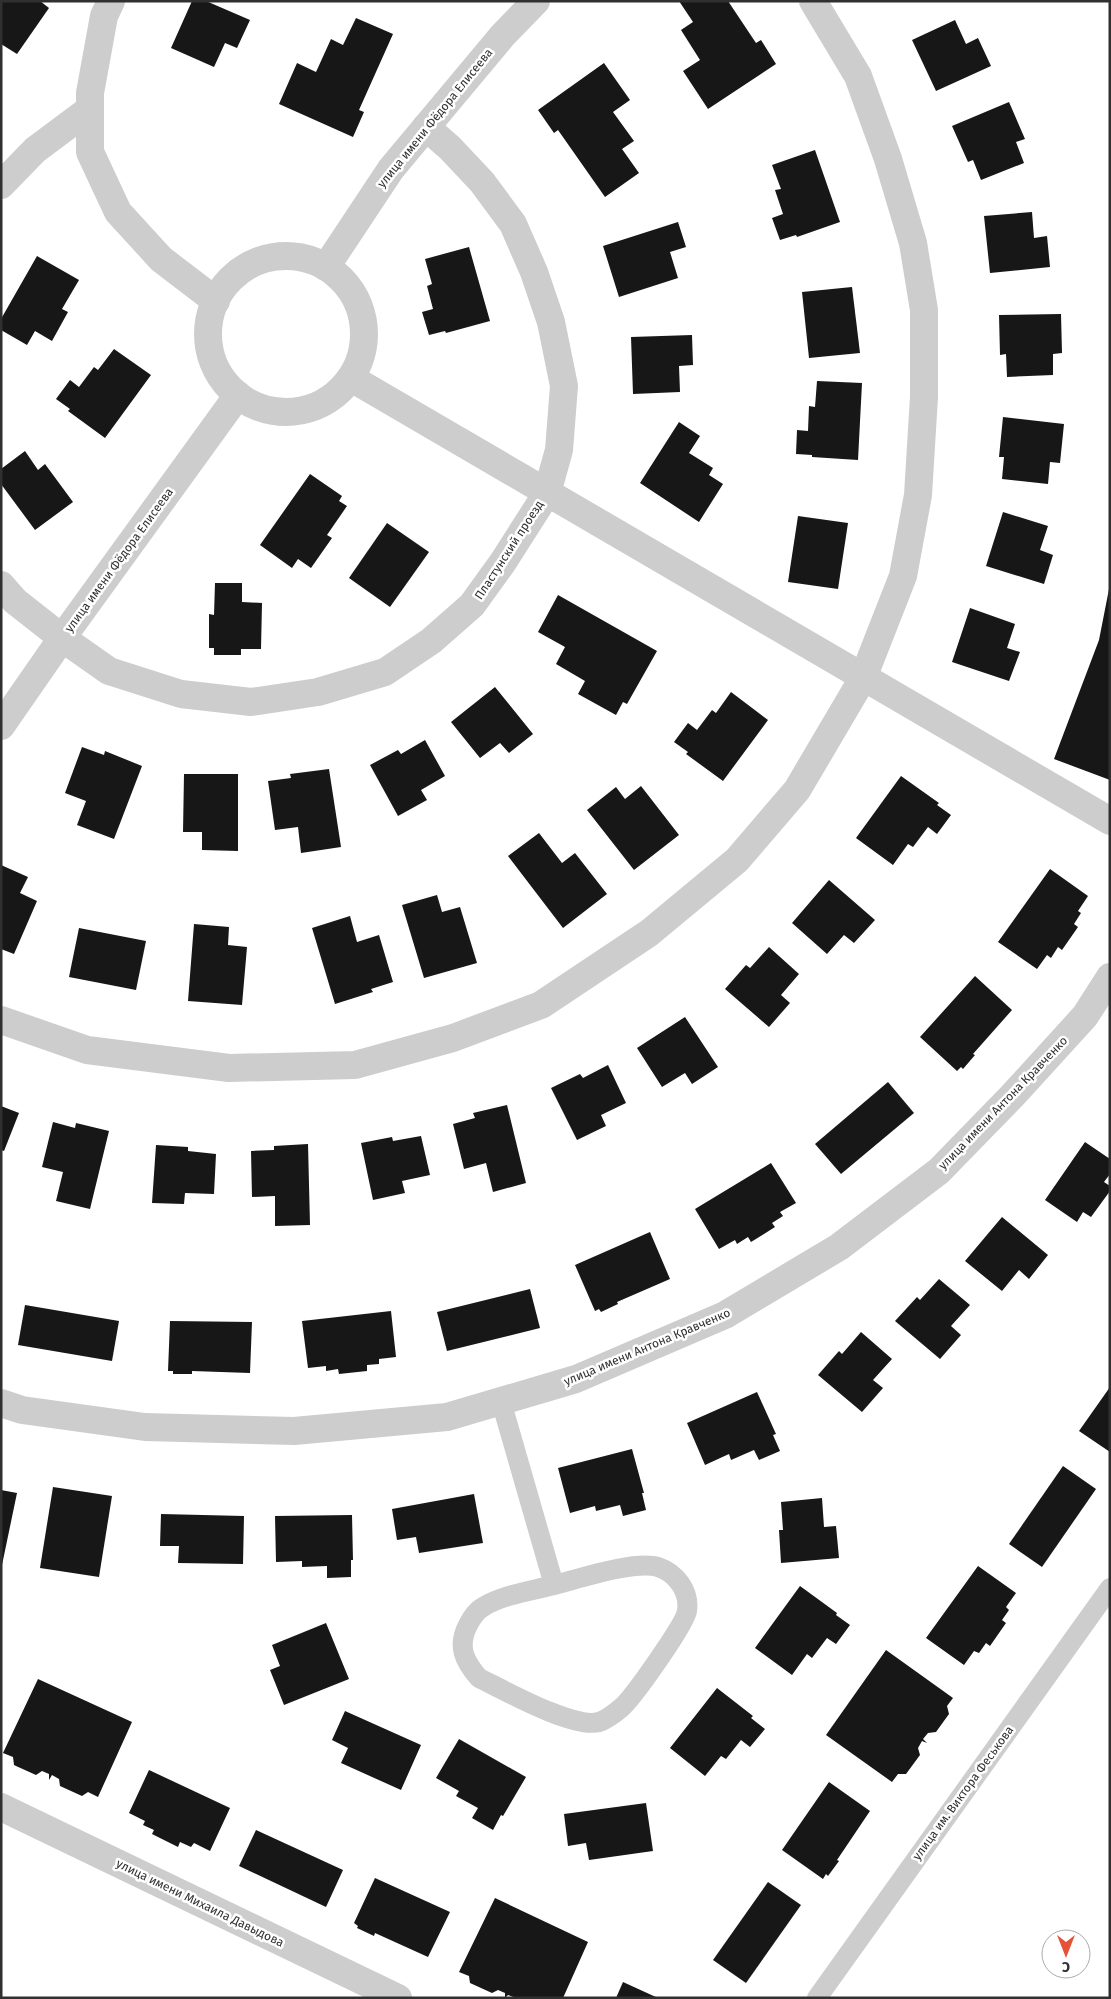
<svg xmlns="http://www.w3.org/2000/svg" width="1111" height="1999" font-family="'Fira Sans',sans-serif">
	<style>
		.building { fill: #171717 }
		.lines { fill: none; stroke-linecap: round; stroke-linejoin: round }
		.lane { stroke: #cdcdcd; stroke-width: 20 }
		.street { stroke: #cdcdcd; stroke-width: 28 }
		.labels { text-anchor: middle; stroke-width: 5; stroke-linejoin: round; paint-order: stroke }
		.street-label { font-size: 12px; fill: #303030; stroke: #fff }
	</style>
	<rect width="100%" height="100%" fill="#fff"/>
	<g class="building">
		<polygon points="1,1 40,1 49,8 17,54 1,44"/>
		<polygon points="192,1 206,1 250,20 237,48 225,43 214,67 171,48"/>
		<polygon points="679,1 728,1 756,43 761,40 776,64 708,109 683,71 700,60 681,30 693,22"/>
		<polygon points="356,18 393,34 359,110 364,112 353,137 279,104 297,63 316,72 331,39 343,45"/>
		<polygon points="955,20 966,44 978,38 991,66 936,91 912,40"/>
		<polygon points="604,63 630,100 613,112 634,141 622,149 639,173 605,197 558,130 554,133 538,110"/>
		<polygon points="1009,102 1025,139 1016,142 1024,163 981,180 973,160 968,162 952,126"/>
		<polygon points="815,150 840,222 797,237 796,235 780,240 772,218 783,214 775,190 781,189 772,165"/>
		<polygon points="1032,212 1034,238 1047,236 1050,267 990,273 984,216"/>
		<polygon points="678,222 686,247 670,252 678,278 619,297 603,246"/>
		<polygon points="469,247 490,321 446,333 445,331 429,335 422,312 433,309 427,286 432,284 425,259"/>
		<polygon points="37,256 79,280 62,309 68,312 52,341 35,331 27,345 1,330 1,319"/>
		<polygon points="852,287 860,353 809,358 802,292"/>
		<polygon points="1061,314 1062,353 1053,354 1053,375 1007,377 1006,354 1000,355 999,315"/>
		<polygon points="692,335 693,365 679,366 680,392 633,394 631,337"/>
		<polygon points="114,349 151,375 105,438 68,411 70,409 56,399 70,380 79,387 94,367 98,370"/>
		<polygon points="817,381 862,383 858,460 812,457 812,455 796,454 797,430 808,431 809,406 815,407"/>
		<polygon points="1003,417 1064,424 1060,463 1050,462 1048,484 1002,479 1004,457 999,457"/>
		<polygon points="679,422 700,436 689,453 713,468 709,475 723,484 699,522 640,483"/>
		<polygon points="25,451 38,470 45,464 73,502 35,530 1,484 1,469"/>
		<polygon points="310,474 342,496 339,501 347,506 327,535 332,538 311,568 298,559 292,568 260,545"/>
		<polygon points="1003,512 1048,526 1040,550 1053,555 1044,584 986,566"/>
		<polygon points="798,516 848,523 838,589 788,582"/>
		<polygon points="387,523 429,552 390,607 349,578"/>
		<polygon points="215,583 242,583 242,602 262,603 261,649 241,649 241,655 214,655 214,648 209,648 209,614 214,615"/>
		<polygon points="1109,589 1110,589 1110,780 1054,759 1099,640"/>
		<polygon points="558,595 657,651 627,704 623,702 616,715 578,694 585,681 556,664 565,647 538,632"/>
		<polygon points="970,608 1015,624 1007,648 1020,652 1009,681 952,662"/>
		<polygon points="495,687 533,734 509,753 500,743 480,758 451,722"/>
		<polygon points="731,692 768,720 723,781 686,754 688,752 674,742 688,723 697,730 712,710 716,713"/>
		<polygon points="425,740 445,776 421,790 427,800 398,816 370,765 398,750 401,754"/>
		<polygon points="82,747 104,755 105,751 142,766 114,839 77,825 86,801 65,793"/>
		<polygon points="329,769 341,847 301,853 298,827 275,830 268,781 291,778 290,774"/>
		<polygon points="184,774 238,774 238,851 202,850 202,832 183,832"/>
		<polygon points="901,776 939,803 937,805 951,815 937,834 928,827 913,847 908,844 893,865 856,838"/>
		<polygon points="641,786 679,835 634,870 587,810 616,787 625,799"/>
		<polygon points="539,833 562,863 575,853 607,894 563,928 508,856"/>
		<polygon points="1,865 28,877 20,893 37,901 14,954 1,949"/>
		<polygon points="1050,869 1088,896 1078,911 1081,913 1074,924 1078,927 1062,950 1058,947 1051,958 1047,955 1037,969 998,942"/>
		<polygon points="829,880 875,920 854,943 844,935 827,954 792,923"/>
		<polygon points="437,895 442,912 460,907 477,963 424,978 402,905"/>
		<polygon points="350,916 357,942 379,935 393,982 371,989 373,992 335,1004 312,928"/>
		<polygon points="194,924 229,927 228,945 247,947 242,1005 188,1001"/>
		<polygon points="79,928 146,941 136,990 69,977"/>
		<polygon points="769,947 799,974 781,995 790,1003 769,1027 725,989 746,965 750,968"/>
		<polygon points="975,976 1012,1010 973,1054 975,1055 963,1069 961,1067 957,1071 920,1037"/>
		<polygon points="685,1017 718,1067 692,1084 685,1073 662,1087 637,1048"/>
		<polygon points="608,1065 626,1103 601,1115 606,1126 577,1140 551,1088 580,1074 583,1078"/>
		<polygon points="888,1082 914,1113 841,1174 815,1144"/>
		<polygon points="507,1105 526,1183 493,1192 486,1163 464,1169 453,1124 475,1118 473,1113"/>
		<polygon points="1,1106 19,1113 4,1151 1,1150"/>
		<polygon points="53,1122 75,1128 76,1123 109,1131 90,1209 56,1201 63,1172 42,1167"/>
		<polygon points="421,1136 430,1175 402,1181 405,1193 373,1200 361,1143 392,1137 393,1141"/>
		<polygon points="1085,1142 1110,1159 1110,1174 1104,1182 1110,1186 1110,1191 1091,1217 1083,1212 1077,1222 1045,1200"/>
		<polygon points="308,1144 310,1225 275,1226 275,1196 252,1197 251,1151 274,1150 274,1146"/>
		<polygon points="156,1145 188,1147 188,1151 216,1154 214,1194 185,1193 184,1204 152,1203"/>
		<polygon points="771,1163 796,1203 780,1212 783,1216 772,1223 775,1227 751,1242 748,1237 737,1244 735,1240 719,1249 695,1209"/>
		<polygon points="1002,1217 1048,1255 1029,1279 1019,1270 1002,1291 965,1261"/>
		<polygon points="650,1232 670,1279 617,1302 618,1304 601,1312 599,1309 595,1311 575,1265"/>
		<polygon points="939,1279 970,1305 951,1326 961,1335 940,1359 895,1321 917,1297 920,1300"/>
		<polygon points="530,1289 540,1328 447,1351 437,1312"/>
		<polygon points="25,1305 119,1321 112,1361 18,1345"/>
		<polygon points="391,1311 396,1357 379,1359 379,1364 367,1365 367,1371 339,1374 338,1369 326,1371 326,1366 308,1368 302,1321"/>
		<polygon points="170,1321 252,1322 250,1373 192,1371 192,1374 173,1374 173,1371 168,1371"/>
		<polygon points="861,1332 892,1359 873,1380 883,1388 862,1412 818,1375 839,1351 842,1354"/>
		<polygon points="1110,1387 1110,1452 1079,1431"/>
		<polygon points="757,1392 776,1434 773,1435 780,1451 759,1460 754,1450 731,1460 729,1454 705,1465 687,1423"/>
		<polygon points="632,1449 644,1493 642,1493 646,1510 623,1516 620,1505 596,1511 595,1506 570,1513 558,1468"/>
		<polygon points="1063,1466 1096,1489 1042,1567 1009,1544"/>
		<polygon points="53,1487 112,1496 99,1577 40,1568"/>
		<polygon points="1,1490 17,1493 2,1565 1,1565"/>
		<polygon points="474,1494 483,1543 419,1553 416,1537 397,1540 392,1509"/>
		<polygon points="822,1498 824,1527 836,1526 839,1558 781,1563 779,1530 783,1530 781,1502"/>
		<polygon points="161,1514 244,1516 243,1564 178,1563 179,1546 160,1546"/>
		<polygon points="352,1515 353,1560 351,1560 351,1577 327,1578 327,1566 302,1567 302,1561 276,1562 275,1516"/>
		<polygon points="978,1566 1016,1593 1006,1607 1009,1610 1002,1620 1006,1623 990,1646 986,1643 979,1653 974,1651 964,1665 926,1638"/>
		<polygon points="800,1586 837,1613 836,1615 850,1625 836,1644 827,1638 812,1658 807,1654 792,1675 755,1648"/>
		<polygon points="326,1623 349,1679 284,1705 270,1670 280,1666 272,1645"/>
		<polygon points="886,1650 953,1698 947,1706 949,1714 936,1732 928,1733 923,1739 927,1743 922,1741 918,1748 920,1755 906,1774 898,1774 892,1782 826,1735"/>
		<polygon points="38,1679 132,1722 98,1797 88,1792 82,1796 60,1786 59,1779 52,1775 49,1780 49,1774 42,1771 36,1775 16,1766 14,1765 13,1757 3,1753"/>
		<polygon points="717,1688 753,1716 751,1718 765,1729 750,1747 741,1740 726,1759 721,1756 705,1776 670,1748"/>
		<polygon points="345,1711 421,1745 401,1790 341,1763 348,1748 332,1740"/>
		<polygon points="459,1739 526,1777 503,1816 501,1815 493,1830 472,1818 478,1808 456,1796 459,1791 436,1778"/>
		<polygon points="149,1770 230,1808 210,1851 194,1843 191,1847 180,1842 178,1847 152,1834 154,1830 143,1825 145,1821 129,1813"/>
		<polygon points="829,1782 870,1811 837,1860 839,1861 828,1876 826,1874 823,1879 782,1850"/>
		<polygon points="646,1803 653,1851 589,1860 586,1843 568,1846 564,1814"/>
		<polygon points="256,1830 343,1870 326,1907 239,1866"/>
		<polygon points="375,1878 450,1912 428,1957 375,1933 374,1936 357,1928 358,1926 354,1923"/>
		<polygon points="768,1882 801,1905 746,1983 713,1960"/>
		<polygon points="495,1898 588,1942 563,1998 516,1998 508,1995 505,1998 505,1993 498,1990 492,1993 470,1983 469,1976 459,1972"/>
		<polygon points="623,1982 658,1998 616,1998"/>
	</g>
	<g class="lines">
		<g class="lane">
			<path d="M501,1401l53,184c-23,6 -52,10 -71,22 -7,4 -12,12 -15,18 -11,21 -4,36 11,53 25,12 94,51 120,44 7,-2 16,-9 22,-14 12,-10 64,-84 66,-97 3,-20 -11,-38 -29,-44 -23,-7 -80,12 -104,18"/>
			<polyline points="817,1998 1110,1588"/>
		</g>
		<g class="street">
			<polyline points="111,1 104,16 90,93 90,152 118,212 161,259 216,301"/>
			<polyline points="1,185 35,150 90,109"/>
			<circle cx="286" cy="334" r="78"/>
			<polyline points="326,267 391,169 503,35 536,1"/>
			<polyline points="351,378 1110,821"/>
			<polyline points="1,585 15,601 62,638 109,671 181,694 251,702 318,692 385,672 431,641 472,605 503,562 547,493 559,450 564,386 551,322 534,272 513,224 482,182 450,148 426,127"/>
			<polyline points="1,726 62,638 238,395"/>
			<polyline points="1,1020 87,1050 229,1068 355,1065 453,1038 541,1005 649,933 737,860 797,790 863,678 903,576 918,495 924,397 924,310 913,243 888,159 858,76 813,1"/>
			<polyline points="1,1403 22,1410 145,1427 294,1431 447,1417 576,1379 725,1315 839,1247 939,1171 1013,1095 1085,1016 1110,977"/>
			<polyline points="1,1807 398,1998"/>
		</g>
	</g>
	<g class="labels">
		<g class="street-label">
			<text transform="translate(435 118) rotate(-51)" y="4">улица имени Фёдора Елисеева</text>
			<text transform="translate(509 550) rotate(-57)" y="4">Пластунский проезд</text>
			<text transform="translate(119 560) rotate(-54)" y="4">улица имени Фёдора Елисеева</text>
			<text transform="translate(1003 1103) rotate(-46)" y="4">улица имени Антона Кравченко</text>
			<text transform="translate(647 1347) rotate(-23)" y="4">улица имени Антона Кравченко</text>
			<text transform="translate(963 1793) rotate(-54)" y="4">улица им. Виктора Феськова</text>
			<text transform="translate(200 1903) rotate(26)" y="4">улица имени Михаила Давыдова</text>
		</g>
	</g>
	<rect width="1111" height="1999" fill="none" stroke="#303030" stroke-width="5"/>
	<g transform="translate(1066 1954) rotate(180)"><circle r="24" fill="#ffffff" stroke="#acacac"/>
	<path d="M0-4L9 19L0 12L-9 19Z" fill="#e35337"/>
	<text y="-8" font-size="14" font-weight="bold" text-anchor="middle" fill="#303030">С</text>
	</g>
</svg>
